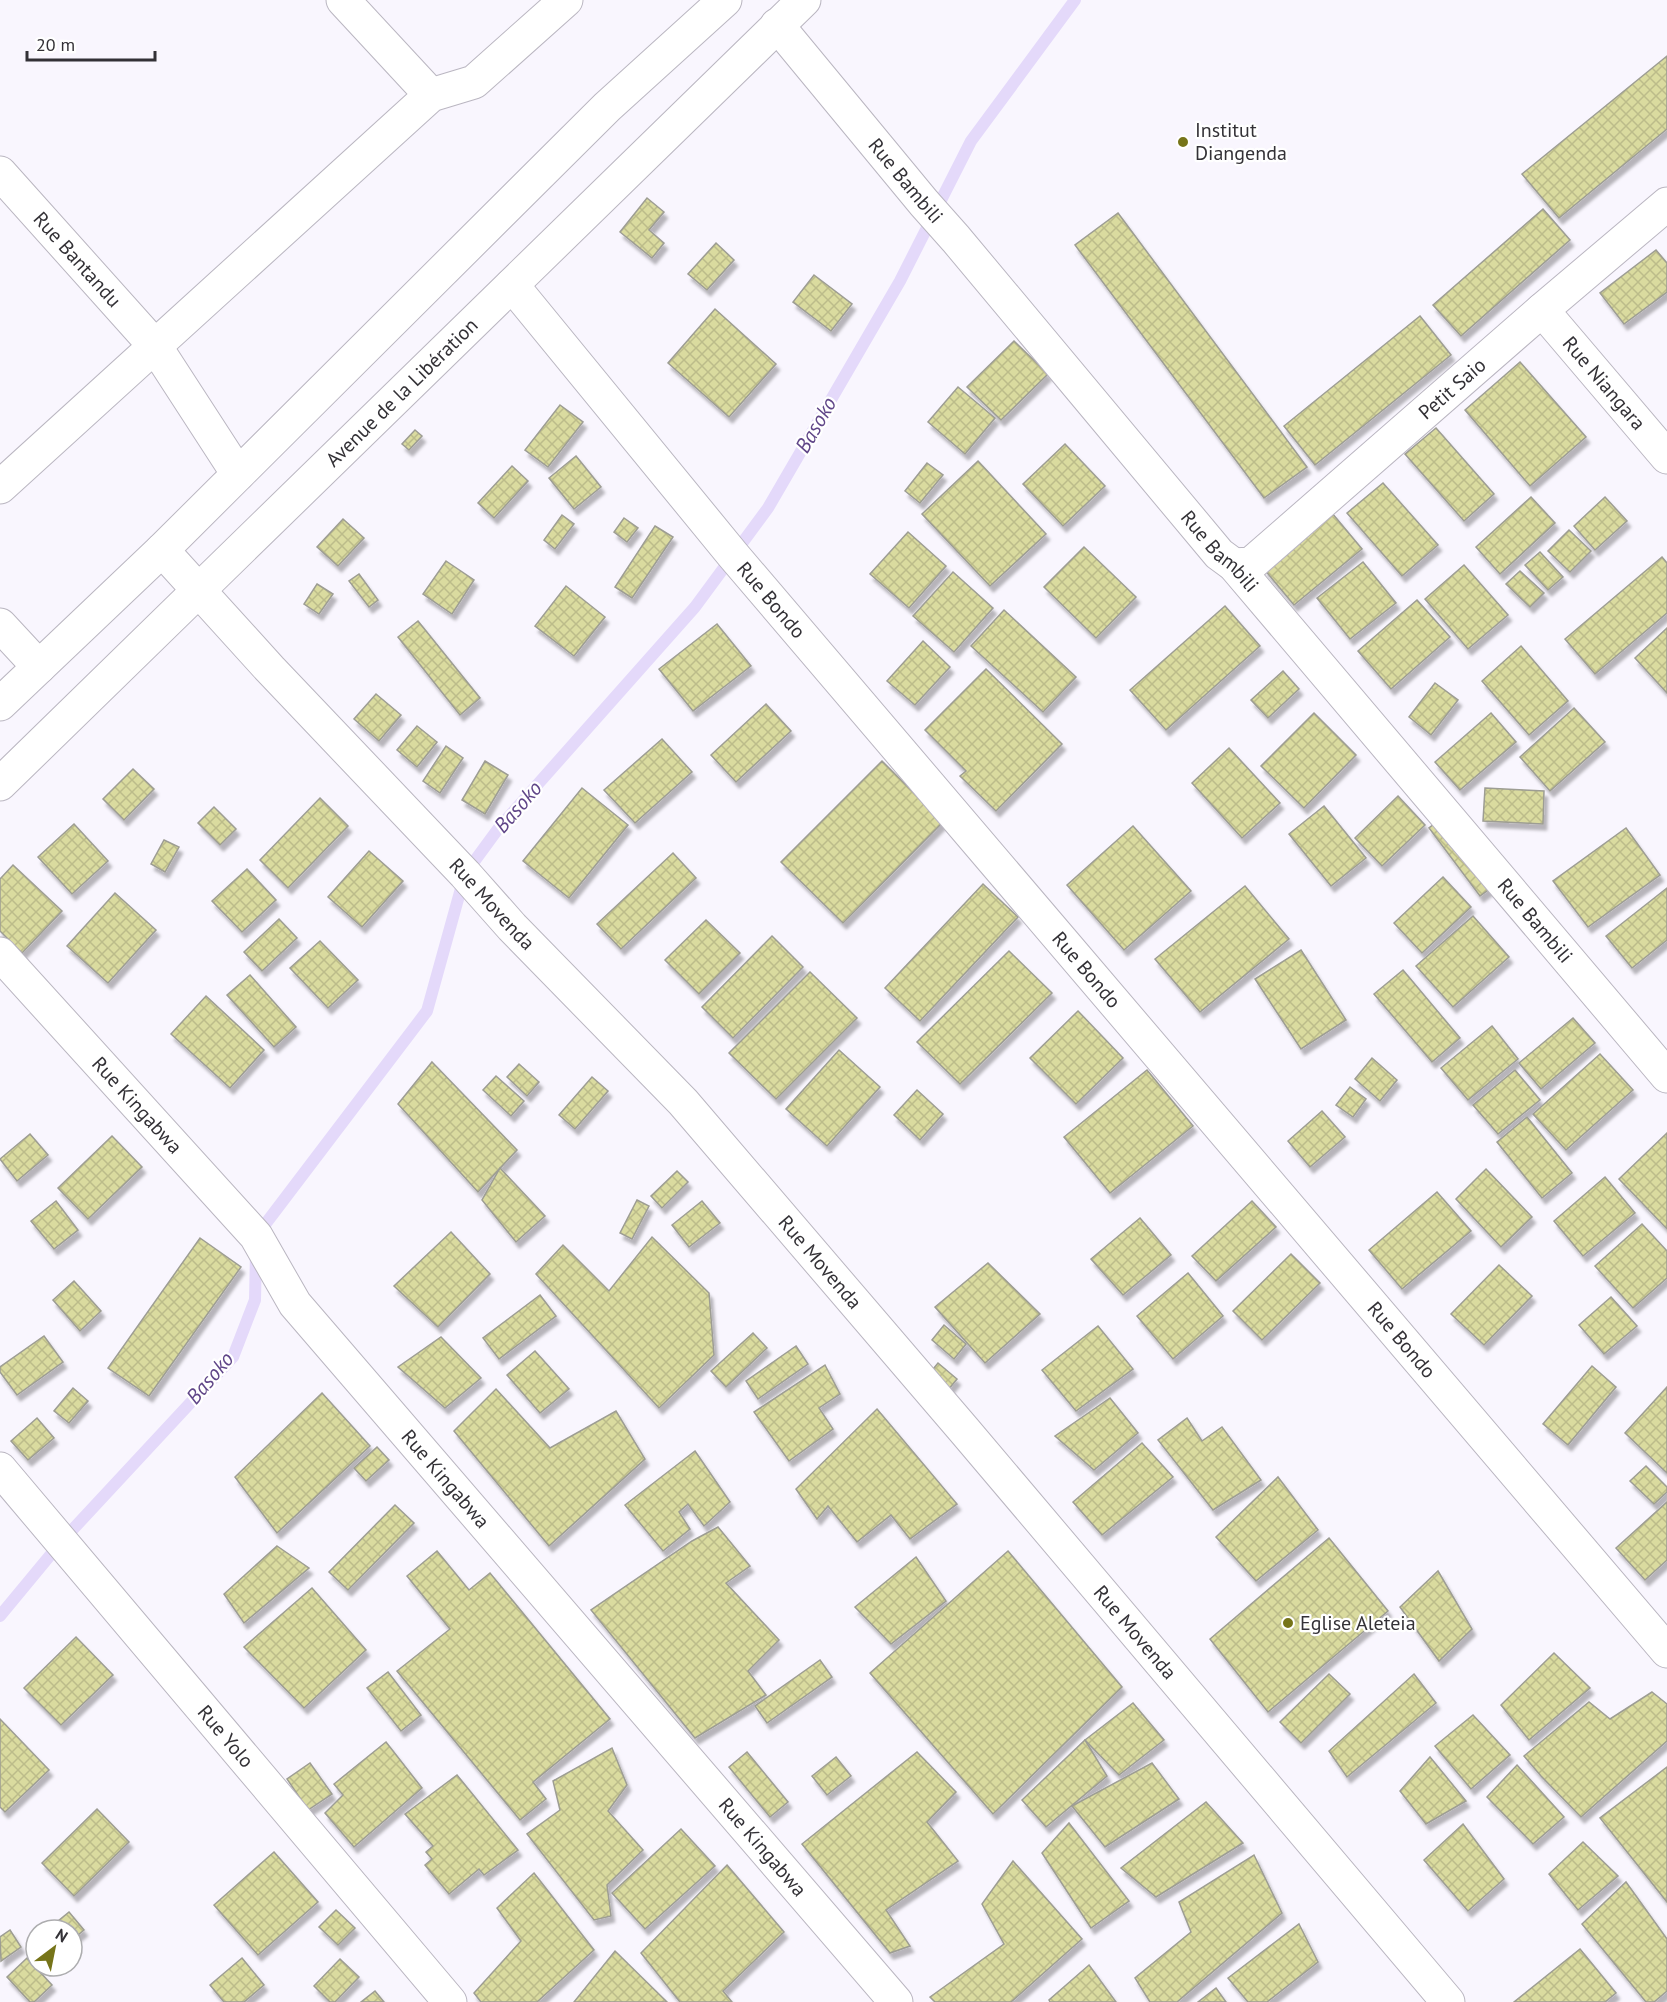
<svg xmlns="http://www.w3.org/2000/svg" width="1667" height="2002" font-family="'PT Sans',sans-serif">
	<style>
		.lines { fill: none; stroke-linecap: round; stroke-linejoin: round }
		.stream { stroke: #e4d9fa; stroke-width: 12 }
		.building { fill: url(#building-cross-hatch); stroke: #9d9d93; stroke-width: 1.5; filter: url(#shadow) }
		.street-casing { stroke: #bab6c1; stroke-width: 35 }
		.highway-casing { stroke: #bab6c1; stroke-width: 35 }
		.street { stroke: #fff; stroke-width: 33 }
		.highway { stroke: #fff; stroke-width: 33 }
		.poi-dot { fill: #767419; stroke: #fff; stroke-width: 2 }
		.labels { text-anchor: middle; stroke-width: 4.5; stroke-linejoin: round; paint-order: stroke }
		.poi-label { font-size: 20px; fill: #333136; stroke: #fff; text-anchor: start }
		.street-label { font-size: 20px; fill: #333136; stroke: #fff }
		.water-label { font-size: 21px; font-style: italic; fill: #604688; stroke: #fff }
	</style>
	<defs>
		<pattern id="building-cross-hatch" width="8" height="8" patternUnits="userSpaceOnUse" patternTransform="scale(1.5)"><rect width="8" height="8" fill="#dadb9f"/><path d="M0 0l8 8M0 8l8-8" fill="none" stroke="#bcbc8a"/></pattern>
		<filter id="shadow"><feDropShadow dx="3.5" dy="6" stdDeviation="1.5" flood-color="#0004"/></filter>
	</defs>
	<rect width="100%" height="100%" fill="#f9f6fe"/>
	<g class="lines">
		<g class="stream">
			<polyline points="257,1235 427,1011 465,874 498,829 695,607 768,508 900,281 971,141 1075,0"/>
			<polyline points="0,1616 62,1541 233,1357 255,1300 256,1252"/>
		</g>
	</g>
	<g class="building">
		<polygon points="1667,56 1667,129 1559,218 1522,174"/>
		<polygon points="647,198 664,212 649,230 664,243 652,258 620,232"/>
		<polygon points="1543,209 1570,240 1461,336 1433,305"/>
		<polygon points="1118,213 1307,467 1264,498 1075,245"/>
		<polygon points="716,243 734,260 707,290 688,274"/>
		<polygon points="1656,250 1667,263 1667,292 1624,324 1600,293"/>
		<polygon points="814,275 852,304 831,331 793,302"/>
		<polygon points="715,309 776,364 729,417 668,363"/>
		<polygon points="1420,316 1451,355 1315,465 1284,426"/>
		<polygon points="1014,341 1048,374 1001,420 967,387"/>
		<polygon points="1520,362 1586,437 1530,486 1465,410"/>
		<polygon points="958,387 995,418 965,454 928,422"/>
		<polygon points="560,405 583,422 548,467 525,450"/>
		<polygon points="1436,428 1494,494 1464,521 1405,454"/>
		<polygon points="415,430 422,436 409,450 402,444"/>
		<polygon points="1065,444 1105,486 1063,526 1023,484"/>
		<polygon points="576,456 601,487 574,509 549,478"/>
		<polygon points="978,461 1046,534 990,586 922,514"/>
		<polygon points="927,463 943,475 920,503 905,491"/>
		<polygon points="512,466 528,481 494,518 478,503"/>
		<polygon points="1383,483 1438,545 1402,576 1347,513"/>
		<polygon points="1531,497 1555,523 1500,574 1476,547"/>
		<polygon points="1605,497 1627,521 1595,550 1574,526"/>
		<polygon points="1332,513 1362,549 1294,605 1264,569"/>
		<polygon points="562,515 574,524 555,549 544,540"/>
		<polygon points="624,518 638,528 627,542 614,532"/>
		<polygon points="343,519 364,538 338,566 317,547"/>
		<polygon points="655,526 673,537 632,598 615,587"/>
		<polygon points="1569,530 1591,551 1570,572 1548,551"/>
		<polygon points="908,532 946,566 909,608 870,574"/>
		<polygon points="1084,547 1136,597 1096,638 1044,587"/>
		<polygon points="1540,552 1563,577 1548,590 1525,565"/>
		<polygon points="1662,557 1667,563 1667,613 1595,674 1565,639"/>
		<polygon points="446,561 474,580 452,614 423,594"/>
		<polygon points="1363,562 1396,603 1350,639 1317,598"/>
		<polygon points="1464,565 1508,615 1468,649 1425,599"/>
		<polygon points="1520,571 1544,593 1530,607 1506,584"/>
		<polygon points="953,572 993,608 954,652 913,616"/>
		<polygon points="359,574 378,600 369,607 349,581"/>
		<polygon points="317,584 333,594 319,614 304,604"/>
		<polygon points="566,586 605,617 574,656 535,626"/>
		<polygon points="1417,600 1450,637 1391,689 1358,651"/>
		<polygon points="1225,606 1260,646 1166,730 1130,690"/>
		<polygon points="1004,610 1076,677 1043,712 971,646"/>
		<polygon points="418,621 480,698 460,715 398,637"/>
		<polygon points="717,624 751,666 693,711 659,669"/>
		<polygon points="1667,628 1667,693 1635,658"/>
		<polygon points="923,641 950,667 915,705 887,681"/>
		<polygon points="1521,646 1568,701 1529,735 1482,681"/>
		<polygon points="986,669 1062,744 996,811 960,776 966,771 925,730"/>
		<polygon points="1283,671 1299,689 1268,718 1251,700"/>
		<polygon points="1435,683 1458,700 1431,735 1409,717"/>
		<polygon points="376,694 401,715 379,741 354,719"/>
		<polygon points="766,704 791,731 736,782 711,755"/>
		<polygon points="1574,708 1605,742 1550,791 1520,757"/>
		<polygon points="1314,713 1356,755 1304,808 1261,766"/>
		<polygon points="1491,713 1516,742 1460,790 1435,762"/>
		<polygon points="417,726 437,742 417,767 397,750"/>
		<polygon points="662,739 692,772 635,823 604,790"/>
		<polygon points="446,746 463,758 440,793 423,781"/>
		<polygon points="1229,748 1280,803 1242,838 1192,783"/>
		<polygon points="485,761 508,775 485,814 462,800"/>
		<polygon points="882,761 943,822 843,923 781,862"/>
		<polygon points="133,769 154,789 124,820 103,799"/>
		<polygon points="582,788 628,825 569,898 523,861"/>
		<polygon points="1485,788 1544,791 1543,824 1483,821"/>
		<polygon points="1398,796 1425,825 1382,866 1355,838"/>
		<polygon points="320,798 348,826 288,888 260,860"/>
		<polygon points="1324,806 1366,858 1331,886 1289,834"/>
		<polygon points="214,807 236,829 220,845 198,823"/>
		<polygon points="1443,817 1495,885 1480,896 1429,828"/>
		<polygon points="74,824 108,861 72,894 38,857"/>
		<polygon points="1133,826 1191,891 1124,950 1067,885"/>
		<polygon points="1626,828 1660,875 1588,927 1553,881"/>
		<polygon points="164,840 179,847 165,872 151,864"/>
		<polygon points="369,851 403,881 362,927 328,897"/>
		<polygon points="673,853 696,878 621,949 597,924"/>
		<polygon points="13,865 62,911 22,953 0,931 0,879"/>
		<polygon points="247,869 276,900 242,932 212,901"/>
		<polygon points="1443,877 1471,907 1422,953 1394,923"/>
		<polygon points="983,884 1018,917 920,1021 885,988"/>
		<polygon points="1245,886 1289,939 1200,1012 1155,959"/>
		<polygon points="1667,888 1667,940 1632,968 1606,936"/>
		<polygon points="115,893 156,930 108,983 67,946"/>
		<polygon points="1473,916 1509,957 1453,1007 1416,966"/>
		<polygon points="279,919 297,938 262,971 244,952"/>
		<polygon points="706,920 740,953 699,994 665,960"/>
		<polygon points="772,936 803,967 733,1038 702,1007"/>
		<polygon points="320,941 358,980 328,1008 290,968"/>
		<polygon points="1301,950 1346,1020 1301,1049 1255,979"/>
		<polygon points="1009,951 1052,993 960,1084 917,1042"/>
		<polygon points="1403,970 1460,1038 1432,1062 1374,994"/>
		<polygon points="810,972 857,1018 776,1099 729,1053"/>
		<polygon points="250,975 296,1027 274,1047 227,995"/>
		<polygon points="206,996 264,1050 230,1088 171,1034"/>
		<polygon points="1078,1011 1123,1058 1076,1104 1030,1058"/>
		<polygon points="1573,1018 1595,1043 1541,1089 1519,1063"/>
		<polygon points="1492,1026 1518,1059 1468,1100 1441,1068"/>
		<polygon points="839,1050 880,1087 827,1146 786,1109"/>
		<polygon points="1600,1054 1633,1090 1566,1150 1533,1114"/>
		<polygon points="1372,1058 1397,1080 1380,1101 1355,1079"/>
		<polygon points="432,1062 517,1150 478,1192 398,1104"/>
		<polygon points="519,1064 539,1082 527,1096 507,1077"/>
		<polygon points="1147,1070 1193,1126 1110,1193 1064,1137"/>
		<polygon points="1515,1070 1540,1100 1498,1134 1473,1105"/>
		<polygon points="496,1076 524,1101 511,1116 483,1090"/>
		<polygon points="592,1077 608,1091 575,1129 559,1115"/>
		<polygon points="1350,1087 1366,1099 1353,1117 1336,1105"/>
		<polygon points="917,1090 943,1114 920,1140 894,1115"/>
		<polygon points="1322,1111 1345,1137 1310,1167 1288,1141"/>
		<polygon points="1527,1117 1572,1173 1542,1198 1497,1142"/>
		<polygon points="1667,1133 1667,1229 1619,1179"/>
		<polygon points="30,1134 48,1155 17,1181 0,1159"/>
		<polygon points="112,1136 142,1167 88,1219 58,1188"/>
		<polygon points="500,1168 545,1216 516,1242 482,1200"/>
		<polygon points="1486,1169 1532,1217 1501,1247 1456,1199"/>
		<polygon points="677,1171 688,1182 662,1208 651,1196"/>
		<polygon points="1605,1177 1635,1213 1583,1256 1554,1221"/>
		<polygon points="1437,1192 1471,1231 1402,1289 1369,1250"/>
		<polygon points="637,1200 649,1206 632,1239 620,1233"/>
		<polygon points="56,1201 78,1230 54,1249 31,1221"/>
		<polygon points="702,1201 720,1223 689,1247 672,1225"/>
		<polygon points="1252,1201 1276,1227 1216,1281 1192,1256"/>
		<polygon points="1140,1218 1171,1255 1123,1295 1091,1259"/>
		<polygon points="1642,1224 1667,1251 1667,1278 1633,1308 1595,1266"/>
		<polygon points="451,1232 490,1274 438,1327 394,1286"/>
		<polygon points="652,1237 709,1293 714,1355 659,1408 536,1274 563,1245 609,1291"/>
		<polygon points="200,1238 241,1267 149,1396 108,1368"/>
		<polygon points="1291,1254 1320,1283 1262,1340 1233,1311"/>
		<polygon points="988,1263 1040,1314 985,1363 935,1307"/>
		<polygon points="1499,1265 1532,1296 1484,1345 1451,1314"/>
		<polygon points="1188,1273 1223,1316 1173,1359 1137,1316"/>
		<polygon points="74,1281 101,1311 80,1331 53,1300"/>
		<polygon points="540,1295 556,1316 499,1359 483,1338"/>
		<polygon points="1611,1297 1637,1326 1604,1354 1579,1325"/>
		<polygon points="944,1325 966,1344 954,1359 932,1340"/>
		<polygon points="1098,1326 1133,1369 1076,1411 1042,1370"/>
		<polygon points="753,1333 767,1348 726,1387 711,1371"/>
		<polygon points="44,1336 63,1362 17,1395 0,1372 0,1367"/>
		<polygon points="441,1337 481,1378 445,1408 398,1367"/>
		<polygon points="796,1346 808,1364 758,1399 746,1381"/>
		<polygon points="535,1351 569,1389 540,1413 507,1375"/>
		<polygon points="938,1363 957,1379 948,1390 929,1374"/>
		<polygon points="825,1365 840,1394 819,1408 833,1429 789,1461 754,1412"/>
		<polygon points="1592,1366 1616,1387 1568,1445 1543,1424"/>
		<polygon points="1667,1387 1667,1473 1625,1433"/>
		<polygon points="73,1388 88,1401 69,1423 54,1411"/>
		<polygon points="496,1389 550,1448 616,1411 645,1459 549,1546 454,1431"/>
		<polygon points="322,1393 370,1446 277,1533 235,1477"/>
		<polygon points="1110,1398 1138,1433 1094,1470 1055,1436"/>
		<polygon points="877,1409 957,1504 910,1539 891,1515 857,1542 828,1506 817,1519 796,1489"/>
		<polygon points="37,1418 54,1438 28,1460 11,1441"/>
		<polygon points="1187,1418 1202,1441 1222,1427 1261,1480 1213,1510 1158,1440"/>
		<polygon points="1142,1443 1173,1477 1102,1535 1073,1502"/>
		<polygon points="377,1447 389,1460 366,1481 354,1468"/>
		<polygon points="695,1451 730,1502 704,1526 688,1504 679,1512 690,1529 663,1551 625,1505"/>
		<polygon points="1646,1466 1667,1487 1667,1492 1654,1504 1630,1481"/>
		<polygon points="1278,1477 1318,1530 1256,1581 1216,1537"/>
		<polygon points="1667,1502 1667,1560 1645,1580 1616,1548"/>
		<polygon points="395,1505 414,1523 348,1590 329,1572"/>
		<polygon points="718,1527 750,1566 726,1583 779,1640 748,1671 766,1695 695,1738 591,1610 692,1541"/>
		<polygon points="1329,1538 1388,1611 1268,1712 1210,1639"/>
		<polygon points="277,1546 309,1568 244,1623 224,1594"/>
		<polygon points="437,1551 469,1590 490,1573 610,1719 533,1782 546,1799 520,1820 397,1671 450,1629 407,1576"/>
		<polygon points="1008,1551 1122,1687 993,1814 870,1673"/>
		<polygon points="916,1557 946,1601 891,1644 855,1607"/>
		<polygon points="1438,1571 1472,1629 1439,1661 1400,1607"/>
		<polygon points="312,1588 366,1650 304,1708 244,1647"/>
		<polygon points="76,1637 113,1675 61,1725 24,1688"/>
		<polygon points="1554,1653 1590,1688 1529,1740 1501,1705"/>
		<polygon points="820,1660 832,1677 767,1723 755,1706"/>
		<polygon points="388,1672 421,1715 401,1731 367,1688"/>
		<polygon points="1329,1674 1350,1694 1301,1743 1280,1722"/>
		<polygon points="1414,1674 1436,1703 1347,1777 1329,1751"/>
		<polygon points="1652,1692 1667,1704 1667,1741 1581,1817 1541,1776 1524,1756 1589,1702 1610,1719"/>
		<polygon points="1133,1703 1164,1740 1119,1775 1085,1740"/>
		<polygon points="1473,1715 1510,1755 1471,1789 1435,1746"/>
		<polygon points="0,1719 49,1770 5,1812 0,1807"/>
		<polygon points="1085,1740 1107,1776 1046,1827 1022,1800"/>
		<polygon points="386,1742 422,1788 354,1847 325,1813 343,1795 334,1784"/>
		<polygon points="612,1748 627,1785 608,1811 643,1850 607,1885 611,1916 594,1920 527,1834 560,1810 553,1781"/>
		<polygon points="747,1752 788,1802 770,1817 729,1767"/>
		<polygon points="917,1752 956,1792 927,1822 958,1861 886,1910 910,1946 890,1953 802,1844"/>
		<polygon points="836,1757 851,1776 827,1795 812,1776"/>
		<polygon points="1430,1757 1466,1801 1426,1824 1400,1791"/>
		<polygon points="310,1763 332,1794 308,1810 287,1779"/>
		<polygon points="1152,1763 1179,1799 1105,1847 1072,1806"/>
		<polygon points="1517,1765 1564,1817 1533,1844 1487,1797"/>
		<polygon points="1667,1767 1667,1902 1600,1818"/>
		<polygon points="457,1775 518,1850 484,1875 479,1869 449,1894 425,1865 432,1859 426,1852 433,1846 405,1814"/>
		<polygon points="1206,1802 1243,1843 1156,1897 1121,1868"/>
		<polygon points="97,1809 129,1842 74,1896 42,1863"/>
		<polygon points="1069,1823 1129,1901 1091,1928 1042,1853"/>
		<polygon points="1463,1824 1504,1879 1468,1911 1424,1860"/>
		<polygon points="681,1829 715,1866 645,1929 612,1893"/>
		<polygon points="1583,1842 1618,1876 1578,1910 1549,1874"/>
		<polygon points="274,1852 318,1902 258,1955 214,1905"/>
		<polygon points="1254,1855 1282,1913 1177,2002 1150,2002 1135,1978 1191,1932 1179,1902"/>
		<polygon points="1013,1861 1082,1939 1011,2002 935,2002 930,1997 1004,1944 982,1904"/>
		<polygon points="727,1865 784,1932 723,1991 732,2002 680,2002 641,1953"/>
		<polygon points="534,1873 594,1950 537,2002 481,2002 474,1993 521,1941 497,1908"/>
		<polygon points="1626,1882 1667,1939 1667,1991 1654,2002 1646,2002 1582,1924"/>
		<polygon points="336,1910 355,1928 338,1945 319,1927"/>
		<polygon points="69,1912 84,1930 72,1940 72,1930 47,1930"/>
		<polygon points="1299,1924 1318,1962 1267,2002 1248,2002 1228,1978"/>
		<polygon points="10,1930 21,1947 1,1961 0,1937"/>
		<polygon points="1580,1949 1616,1993 1605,2002 1514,2002"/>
		<polygon points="615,1951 667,2002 574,2002"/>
		<polygon points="27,1958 52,1985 34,2002 30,2002 7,1977"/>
		<polygon points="242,1958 264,1985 244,2002 224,2002 210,1985"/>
		<polygon points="340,1959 359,1977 335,2002 330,2002 314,1986"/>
		<polygon points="1089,1965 1116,2002 1050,2002 1049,2000"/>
		<polygon points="1216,1988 1226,2002 1198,2002"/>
		<polygon points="375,1991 384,2002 361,2002"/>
	</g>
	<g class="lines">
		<defs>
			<g id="street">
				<polyline points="343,0 431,95"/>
				<path id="s1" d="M777,25l147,178 32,36 263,315 15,11 433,511"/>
				<path id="s2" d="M0,173l155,173 83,128"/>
				<path id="s3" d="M512,285l221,270 934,1096"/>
				<path id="s4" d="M1542,310l125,147"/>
				<polyline points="0,487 431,95 474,82 566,0"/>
				<path id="s5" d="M162,550l108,119 195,205 47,53 171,175 281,328 484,572"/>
				<path id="s6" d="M1234,565l17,-1 291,-254 125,-106"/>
				<polyline points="0,625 39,667"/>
				<path id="s7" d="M0,954l256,282 39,68 601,698"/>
				<path id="s8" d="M0,1469l450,533"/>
			</g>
			<g id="highway">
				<polyline points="0,704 162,550 607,107 725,0"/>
				<path id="s9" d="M0,784l804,-784"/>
			</g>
		</defs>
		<use href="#street" class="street-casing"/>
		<use href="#highway" class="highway-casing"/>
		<use href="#street" class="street"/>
		<use href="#highway" class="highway"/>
	</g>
	<g class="poi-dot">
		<circle cx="1183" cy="142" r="6"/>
		<circle cx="1288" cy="1623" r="6"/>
	</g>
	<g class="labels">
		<g class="poi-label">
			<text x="1195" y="137">Institut<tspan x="1195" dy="23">Diangenda</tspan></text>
			<text x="1300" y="1630">Eglise Aleteia</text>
		</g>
		<g class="street-label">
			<text dy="7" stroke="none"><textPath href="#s1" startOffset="202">Rue Bambili</textPath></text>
			<text dy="7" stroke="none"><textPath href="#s2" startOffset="116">Rue Bantandu</textPath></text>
			<text dy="7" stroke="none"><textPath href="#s4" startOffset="96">Rue Niangara</textPath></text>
			<text dy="7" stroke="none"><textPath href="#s6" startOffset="284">Petit Saio</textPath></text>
			<text dy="7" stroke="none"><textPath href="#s9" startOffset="561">Avenue de la Libération</textPath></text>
			<text dy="7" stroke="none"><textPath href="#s1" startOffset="688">Rue Bambili</textPath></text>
			<text dy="7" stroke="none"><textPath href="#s3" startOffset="408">Rue Bondo</textPath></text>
			<text dy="7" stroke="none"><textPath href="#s5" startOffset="484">Rue Movenda</textPath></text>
			<text dy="7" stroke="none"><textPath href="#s1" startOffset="1174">Rue Bambili</textPath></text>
			<text dy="7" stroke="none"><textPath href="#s3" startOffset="894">Rue Bondo</textPath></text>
			<text dy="7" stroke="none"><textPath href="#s7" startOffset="204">Rue Kingabwa</textPath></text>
			<text dy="7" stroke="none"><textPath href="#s5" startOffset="970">Rue Movenda</textPath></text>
			<text dy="7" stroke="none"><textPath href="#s3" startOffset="1380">Rue Bondo</textPath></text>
			<text dy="7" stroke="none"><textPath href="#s7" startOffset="690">Rue Kingabwa</textPath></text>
			<text dy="7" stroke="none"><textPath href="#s5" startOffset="1456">Rue Movenda</textPath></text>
			<text dy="7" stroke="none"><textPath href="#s8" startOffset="350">Rue Yolo</textPath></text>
			<text dy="7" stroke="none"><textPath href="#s7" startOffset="1176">Rue Kingabwa</textPath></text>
		</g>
		<g class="water-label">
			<text transform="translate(816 425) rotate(-60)" y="7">Basoko</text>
			<text transform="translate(518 807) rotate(-49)" y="7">Basoko</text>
			<text transform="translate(210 1378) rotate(-50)" y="7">Basoko</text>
		</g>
	</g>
	<g transform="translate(54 1948) rotate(32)"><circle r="28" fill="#ffffff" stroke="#adadaf" stroke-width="1.5"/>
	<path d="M0-4.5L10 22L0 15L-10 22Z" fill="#767419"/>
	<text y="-9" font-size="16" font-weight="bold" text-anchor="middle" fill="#333136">N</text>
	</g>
	<path d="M27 51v9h128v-9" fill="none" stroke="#333136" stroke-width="3"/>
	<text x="36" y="51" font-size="18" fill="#333136" stroke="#ffffff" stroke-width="4.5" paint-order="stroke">20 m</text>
</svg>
